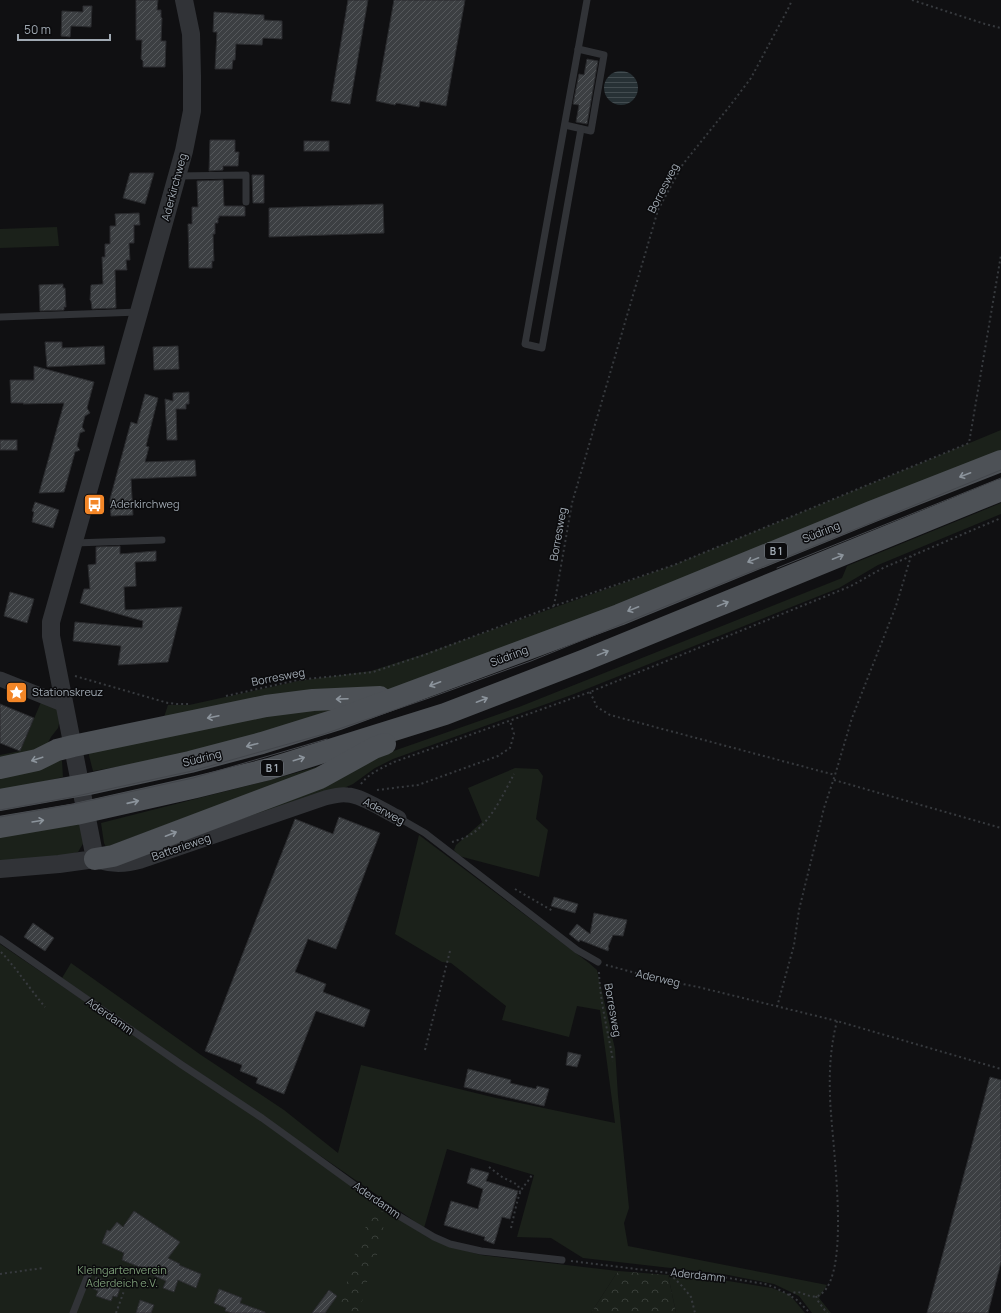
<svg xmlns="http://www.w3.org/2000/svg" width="1001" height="1313" font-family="Manrope,sans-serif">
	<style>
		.green { fill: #1b211a }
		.forest { fill: url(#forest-crowns) }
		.water { fill: url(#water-rules) }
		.building { fill: url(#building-hatch); stroke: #2a2b2e }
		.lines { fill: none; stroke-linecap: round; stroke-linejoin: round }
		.path { stroke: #373a3e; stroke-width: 2; stroke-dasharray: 2 3; stroke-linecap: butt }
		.service { stroke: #313337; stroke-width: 7 }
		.minor { stroke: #313337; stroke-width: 15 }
		.tertiary { stroke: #313337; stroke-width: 18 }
		.primary { stroke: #4d5156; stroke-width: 22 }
		.tram { stroke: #44474c; stroke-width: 1 }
		.oneway { stroke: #8c949c }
		.labels { text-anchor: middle; stroke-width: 3; stroke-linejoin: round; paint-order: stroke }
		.shield { fill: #0b0b0d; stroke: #747a81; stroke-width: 1 }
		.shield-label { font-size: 10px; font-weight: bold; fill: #a1aab3 }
		.street-label { font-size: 11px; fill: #a1aab3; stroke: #0b0b0d }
		.poi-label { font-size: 11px; fill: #a1aab3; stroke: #0b0b0d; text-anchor: start }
		.park-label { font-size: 11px; fill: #7d9e78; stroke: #0b0b0d }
	</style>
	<defs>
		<pattern id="forest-crowns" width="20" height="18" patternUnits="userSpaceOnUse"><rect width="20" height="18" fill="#1b211a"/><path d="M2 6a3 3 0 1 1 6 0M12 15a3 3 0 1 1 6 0" fill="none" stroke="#393f39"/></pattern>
		<pattern id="water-rules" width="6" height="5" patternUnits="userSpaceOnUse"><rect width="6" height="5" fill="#273135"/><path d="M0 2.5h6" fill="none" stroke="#434c50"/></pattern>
		<pattern id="building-hatch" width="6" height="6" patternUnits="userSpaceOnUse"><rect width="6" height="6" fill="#3c3f42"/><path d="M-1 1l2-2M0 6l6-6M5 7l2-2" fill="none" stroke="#55585b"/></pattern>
	</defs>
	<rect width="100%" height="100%" fill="#101012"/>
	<g class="green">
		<polygon points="57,227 59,246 0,248 0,229"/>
		<polygon points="1001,430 1001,453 407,690 187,755 93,771 85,740 163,720 168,705 189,705 298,681 371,671 424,654 674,565"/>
		<polygon points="1001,503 1001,514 878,565 839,588 574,694 393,759 375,768 353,784 344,788 159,852 362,762 519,707 842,578 847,566"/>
		<polygon points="42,700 53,704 61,715 58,728 51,737 44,750 62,761 63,777 0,792 0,755 20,751"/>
		<polygon points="347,758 106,847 104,843 101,823 278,778"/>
		<polygon points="515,768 538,769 543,776 536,819 548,830 539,877 459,856 454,850 456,845 482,822 468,788"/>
		<polygon points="78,819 84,842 78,852 67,856 0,863 0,833"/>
		<path d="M419,835l170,128 8,7 18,79 3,47 11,112 -5,15 4,23 199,39 -8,13 12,15h-19l-13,-17 -25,-12 -51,-10 -140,-16 -32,-20 -34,-1 17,-62 -87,-26 -23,79c-120,-85 -242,-166 -362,-250l9,-15 130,92 83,55 54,43 23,-88 135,33 119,25 -15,-113 -23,-4 -8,31 -67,-17 4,-14 -55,-43 -9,-1 -47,-28z"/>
		<polygon points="0,944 261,1121 379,1206 429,1238 449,1246 481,1255 618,1271 591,1313 0,1313"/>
		<polygon points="668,1275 722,1280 772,1288 790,1295 805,1313 676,1313"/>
	</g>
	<g class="forest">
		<polygon points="379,1206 385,1215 381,1244 367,1282 359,1313 338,1313 360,1236"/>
		<polygon points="618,1271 668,1275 676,1313 591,1313"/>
	</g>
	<circle class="water" cx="621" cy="88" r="17"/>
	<g class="building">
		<polygon points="136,0 158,0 157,10 161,10 161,17 162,18 161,41 166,41 165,67 143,67 143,61 141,59 142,40 136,40"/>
		<polygon points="348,0 368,0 350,104 331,101"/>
		<polygon points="394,0 465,0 446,106 420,101 419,107 396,103 395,105 376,101"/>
		<polygon points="83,6 92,6 91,27 71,26 70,37 61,36 62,11 83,12"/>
		<polygon points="214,12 264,15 264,20 282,21 282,39 263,38 262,45 236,44 235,60 233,60 232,69 215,69 217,32 213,32"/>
		<polygon points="587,59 598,61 587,124 576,122 579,105 573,104 579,74 584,75"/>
		<polygon points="210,140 235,140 235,152 239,152 238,166 223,166 223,170 209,171"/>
		<rect x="304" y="141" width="25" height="10"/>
		<polygon points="130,173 154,173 145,204 123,198"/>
		<polygon points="252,175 264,175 264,203 253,203"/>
		<polygon points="223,180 224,206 243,206 245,207 245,216 219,216 219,218 218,218 218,223 215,223 215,234 213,234 214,261 212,261 212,268 189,268 188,224 192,224 192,207 198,207 197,181"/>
		<polygon points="383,204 384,233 269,237 269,208"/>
		<polygon points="139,213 140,225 134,225 134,243 129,243 130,260 126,260 127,270 115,270 116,308 92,309 91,301 90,300 91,285 103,284 102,257 105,257 105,244 110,244 110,226 116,226 115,214"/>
		<polygon points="63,284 63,288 65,288 66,307 64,307 64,310 40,311 39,285"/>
		<polygon points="45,342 62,342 62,348 104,346 105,364 47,367"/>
		<polygon points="178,346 179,369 154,370 153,347"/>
		<polygon points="34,366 94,382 87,408 90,413 85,416 82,427 85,431 80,433 77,446 80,450 75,452 64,492 39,493 64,403 23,404 24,403 11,403 10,380 34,380"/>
		<polygon points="189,392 189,404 186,404 186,409 176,409 177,440 167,440 165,399 173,401 173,393"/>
		<polygon points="145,394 158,398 146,446 149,447 145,462 195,460 196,476 131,479 133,515 111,516 110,499 131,422 137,424"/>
		<rect x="0" y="440" width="17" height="10"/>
		<polygon points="35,502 59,510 53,528 32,522 34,512 32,511"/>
		<polygon points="120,546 120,554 156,551 156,561 135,562 136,586 124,587 125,610 182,607 168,662 118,665 121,646 73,641 75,622 142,628 143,621 80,603 84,589 90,589 88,565 96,564 96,547"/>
		<polygon points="10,592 34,599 27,623 4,616"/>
		<polygon points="0,704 34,718 20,751 0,743"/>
		<polygon points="339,817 380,833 336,949 308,939 295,972 326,984 323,992 370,1010 364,1027 316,1011 284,1094 256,1083 258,1078 240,1071 242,1065 205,1051 295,819 333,834"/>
		<polygon points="554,897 578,904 575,913 551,906"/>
		<polygon points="594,913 627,920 623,936 613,935 608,947 609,948 608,951 580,940 579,942 569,934 577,924 590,934"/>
		<polygon points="33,923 54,938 45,951 24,937"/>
		<polygon points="568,1052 581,1055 577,1067 566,1065"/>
		<polygon points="468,1069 511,1080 510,1083 536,1089 537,1086 549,1089 544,1106 464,1087"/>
		<polygon points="990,1077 1001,1080 1001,1262 988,1313 927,1313"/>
		<polygon points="471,1168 489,1173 486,1181 518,1191 510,1219 502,1217 494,1244 484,1240 485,1237 444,1225 451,1201 478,1209 483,1189 467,1183"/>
		<polygon points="134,1211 180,1242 168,1258 180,1264 179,1265 201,1274 196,1288 178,1280 174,1292 163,1288 166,1281 148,1273 149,1271 122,1260 124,1253 102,1243 107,1230 110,1231 117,1222 123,1227"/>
		<polygon points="96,1277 119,1286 118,1287 120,1288 117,1297 113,1296 111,1301 96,1296 98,1291 92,1288"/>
		<polygon points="219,1289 242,1298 240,1303 265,1312 265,1313 232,1313 225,1311 226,1308 214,1303"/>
		<polygon points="329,1290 337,1296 325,1313 312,1313"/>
		<polygon points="140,1300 154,1305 151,1313 136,1313"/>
	</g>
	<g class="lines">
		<g class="path">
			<polyline points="912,0 985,24 1001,28"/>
			<polyline points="554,606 572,503 658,210 683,164 729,107 751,78 789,7 792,0"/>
			<polyline points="75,676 168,703 177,704 188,704"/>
			<polyline points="590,692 597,707 610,715 835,775"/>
			<polyline points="226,696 298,680 373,672 424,655 554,606 674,565 969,443 1001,255"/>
			<polyline points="834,780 1001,828"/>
			<path d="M361,784c8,-11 21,-16 33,-22l196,-70 261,-106 32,-18 118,-50"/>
			<polyline points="377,790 418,785 498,756 510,748 514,734 510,721"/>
			<path d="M452,842c7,-2 15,-5 21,-9 18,-12 31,-40 41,-59"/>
			<polyline points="515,889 553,911"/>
			<path d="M1,952c16,17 29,37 44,55"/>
			<polyline points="606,965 662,980 698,987 837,1021 1001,1069"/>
			<path d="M599,972c1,30 9,59 14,89"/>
			<polyline points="777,1007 794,945 799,910 824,808 835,775 852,718 896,606 911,556"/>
			<polyline points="425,1050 450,951"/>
			<polyline points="489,1167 502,1177 518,1185 520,1192"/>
			<path d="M511,1228c3,-12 5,-24 9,-35 3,-8 9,-11 12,-19"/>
			<polyline points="571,1261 669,1273 722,1277 765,1284 774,1287 789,1295 797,1300 810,1313"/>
			<polyline points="0,1274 43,1268"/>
			<polyline points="670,1274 682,1286 691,1297 695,1313"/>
			<path d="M789,1295c3,-2 6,-3 9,-3 8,2 16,8 23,2 32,-23 9,-162 9,-200 -1,-25 1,-50 7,-73"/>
			<polyline points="816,1296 818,1301 827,1313"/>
			<polyline points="116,1313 124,1291"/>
		</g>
		<g class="service">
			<polyline points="565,125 591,131 604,55 578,49"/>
			<polyline points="581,129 542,348 525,344 587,0"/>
			<polyline points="177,176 246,175 246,202"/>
			<polyline points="0,317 139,312"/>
			<polyline points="74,543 162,540"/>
			<polyline points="399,818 425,833 577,950 598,962"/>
			<polyline points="0,939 182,1065 262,1118 389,1210 434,1237 450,1244 481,1251 562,1260"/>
			<polyline points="73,1313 88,1275"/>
		</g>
		<g class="minor">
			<polyline points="0,679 65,705"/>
			<path d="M101,862c14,4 26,3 40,-1l184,-63c8,-2 15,-4 22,-3 14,0 39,17 52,23"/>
		</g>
		<polyline class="tertiary" points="0,869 59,864 95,859 51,636 51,622 139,312 184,151 192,111 192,76 191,34 184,0"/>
		<g class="primary">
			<polyline points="0,768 37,760 57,750 73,746 266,706 313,700 380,697"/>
			<polyline points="0,800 89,784 190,762 262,743 339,719 619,615 871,512 1001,461"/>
			<polyline points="0,827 76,814 196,787 269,769 445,714 585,660 1001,490"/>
			<polyline points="95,859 113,856 320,778 374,748 385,744"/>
		</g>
		<g class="tram">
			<polyline points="777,568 1001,478"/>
			<polyline points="0,810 72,797 192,771 324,734 429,698 531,661 1001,470"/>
			<polyline points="0,817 74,804 193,778 327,739"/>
		</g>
	</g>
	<defs><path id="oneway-shaft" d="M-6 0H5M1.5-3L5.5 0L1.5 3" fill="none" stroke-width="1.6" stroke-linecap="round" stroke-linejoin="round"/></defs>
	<g class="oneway">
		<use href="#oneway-shaft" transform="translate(965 475) rotate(159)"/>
		<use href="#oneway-shaft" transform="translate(838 557) rotate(-22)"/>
		<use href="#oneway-shaft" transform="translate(753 560) rotate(158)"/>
		<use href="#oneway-shaft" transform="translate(723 604) rotate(-22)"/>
		<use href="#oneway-shaft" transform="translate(633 609) rotate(158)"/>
		<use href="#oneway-shaft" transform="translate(603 653) rotate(-22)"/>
		<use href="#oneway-shaft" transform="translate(435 684) rotate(159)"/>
		<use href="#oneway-shaft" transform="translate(342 699) rotate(178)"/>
		<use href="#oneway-shaft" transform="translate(482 700) rotate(-21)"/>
		<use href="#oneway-shaft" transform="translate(213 717) rotate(168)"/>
		<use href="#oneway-shaft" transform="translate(252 745) rotate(165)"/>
		<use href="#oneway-shaft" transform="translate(37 759) rotate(162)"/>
		<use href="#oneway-shaft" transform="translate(299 759) rotate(-17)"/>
		<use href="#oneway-shaft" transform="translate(133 802) rotate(-13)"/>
		<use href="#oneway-shaft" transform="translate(38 821) rotate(-9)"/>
		<use href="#oneway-shaft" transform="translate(171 834) rotate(-21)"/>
	</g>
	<defs>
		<symbol id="bus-square" viewBox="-11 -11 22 22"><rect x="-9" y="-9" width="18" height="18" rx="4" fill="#f38627" stroke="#0b0b0d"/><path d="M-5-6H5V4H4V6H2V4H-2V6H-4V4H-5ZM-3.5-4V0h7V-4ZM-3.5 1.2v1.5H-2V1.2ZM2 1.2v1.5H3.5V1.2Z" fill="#fff"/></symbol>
		<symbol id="sight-square" viewBox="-11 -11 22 22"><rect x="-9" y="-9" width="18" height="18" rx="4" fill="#f38627" stroke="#0b0b0d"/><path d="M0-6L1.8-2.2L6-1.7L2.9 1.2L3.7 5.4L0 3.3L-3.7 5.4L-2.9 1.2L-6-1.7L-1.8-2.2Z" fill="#fff"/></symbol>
	</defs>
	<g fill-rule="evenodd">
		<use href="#bus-square" x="82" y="492" width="25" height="25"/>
		<use href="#sight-square" x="4" y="680" width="25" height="25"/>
	</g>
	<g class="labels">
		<g class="shield">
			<rect x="765" y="543" width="22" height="16" rx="3"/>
			<rect x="261" y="760" width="22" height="16" rx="3"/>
		</g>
		<g class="shield-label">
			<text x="776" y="555">B 1</text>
			<text x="272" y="772">B 1</text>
		</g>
		<g class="street-label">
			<text transform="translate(174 187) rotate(-75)" y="4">Aderkirchweg</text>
			<text transform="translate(663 188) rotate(-63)" y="4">Borresweg</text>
			<text transform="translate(821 532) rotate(-22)" y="4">Südring</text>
			<text transform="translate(558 534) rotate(-80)" y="4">Borresweg</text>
			<text transform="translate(509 656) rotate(-21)" y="4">Südring</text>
			<text transform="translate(278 677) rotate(-11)" y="4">Borresweg</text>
			<text transform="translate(202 758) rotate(-14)" y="4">Südring</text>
			<text transform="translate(384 811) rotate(28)" y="4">Aderweg</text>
			<text transform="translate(181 847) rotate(-19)" y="4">Batterieweg</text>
			<text transform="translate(658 978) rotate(13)" y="4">Aderweg</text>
			<text transform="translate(613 1010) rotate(80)" y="4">Borresweg</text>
			<text transform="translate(110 1016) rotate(35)" y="4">Aderdamm</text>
			<text transform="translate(377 1200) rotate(35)" y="4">Aderdamm</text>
			<text transform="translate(698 1275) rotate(6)" y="4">Aderdamm</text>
		</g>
		<g class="poi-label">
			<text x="110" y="508">Aderkirchweg</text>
			<text x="32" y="696">Stationskreuz</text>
		</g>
		<g class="park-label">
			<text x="122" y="1274">Kleingartenverein<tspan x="122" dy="13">Aderdeich e.V.</tspan></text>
		</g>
	</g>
	<path d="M18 34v6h92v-6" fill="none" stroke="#a1aab3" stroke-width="2"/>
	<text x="24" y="34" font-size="12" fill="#a1aab3" stroke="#0b0b0d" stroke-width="3" paint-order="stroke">50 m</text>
</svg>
